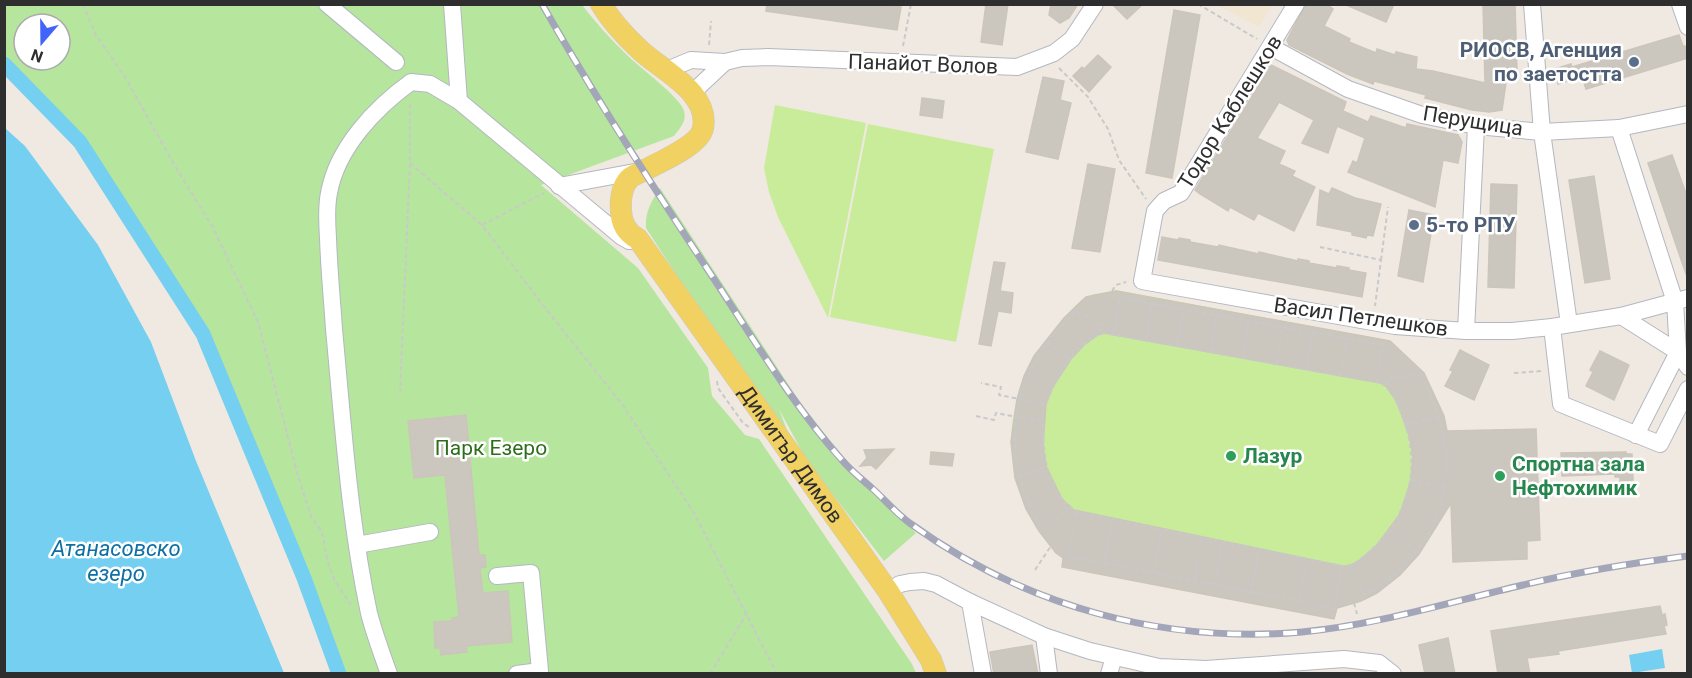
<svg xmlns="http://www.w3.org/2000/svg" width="1692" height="678" font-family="Roboto,sans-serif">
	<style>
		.education { fill: #f0e6d1 }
		.green { fill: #b6e59e; fill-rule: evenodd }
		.pitch { fill: #c9ec9a }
		.water { fill: #75cff0 }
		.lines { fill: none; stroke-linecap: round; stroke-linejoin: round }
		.canal { stroke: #75cff0; stroke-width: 15 }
		.building { fill: #cbc7bf; stroke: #cbc5ba; stroke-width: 1.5; fill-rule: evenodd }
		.minor-casing { stroke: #b4b7c1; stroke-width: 18 }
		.major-casing { stroke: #c9c9c9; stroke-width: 22 }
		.path { stroke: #c9c9c9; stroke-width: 2; stroke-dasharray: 4.5 3; stroke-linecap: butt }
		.minor { stroke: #fff; stroke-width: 16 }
		.major { stroke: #f2d163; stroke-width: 21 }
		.rail-casing { stroke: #a3a6b8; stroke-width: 7 }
		.rail { stroke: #fff; stroke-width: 4.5; stroke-dasharray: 14; stroke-linecap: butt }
		.service-dot { fill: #5c6f8a; stroke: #fff; stroke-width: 2 }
		.leisure-dot { fill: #2e9e5b; stroke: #fff; stroke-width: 2 }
		.labels { text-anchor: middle; stroke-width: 5; stroke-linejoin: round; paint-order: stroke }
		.service-label { font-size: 21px; font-weight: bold; fill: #4e5e75; stroke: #fff; text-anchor: end }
		.street-label { font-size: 21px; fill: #2e2e2e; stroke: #fff }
		.park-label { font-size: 21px; fill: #2c6e1b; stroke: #fff }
		.leisure-label { font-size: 21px; font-weight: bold; fill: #27864d; stroke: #fff; text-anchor: start }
		.water-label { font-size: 22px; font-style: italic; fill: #0d6fa3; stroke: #fff }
	</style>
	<rect width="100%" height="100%" fill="#efe9e1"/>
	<polygon class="education" points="1217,5 1273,5 1259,27"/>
	<g class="green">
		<path d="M4,5h578c14,18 29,35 46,51 12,12 52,41 56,55 3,10 -4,17 -10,25l-133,49 97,83 70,100 4,28 33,39 14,4 153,225 4,9h-580l-76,-201 -57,-138 -124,-199 -74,-74zM24,24h36v36h-36z"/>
		<path d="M660,188l139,213 56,72 61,60 -32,28 -77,-100 -28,-52 21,56 -154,-237c-1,-16 5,-26 14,-40z"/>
	</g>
	<g class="pitch">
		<polygon points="775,105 866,123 828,318 778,217 769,192 764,168"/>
		<polygon points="868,124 994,149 956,342 830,317"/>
		<path d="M1116,290l274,51 34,32 20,43 7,35 -32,103 -19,21 -23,18 -16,8 -24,7 -3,11 -272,-52 1,-9c-11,-8 -17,-21 -25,-32 -44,-66 -31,-139 18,-198 8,-10 18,-23 29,-30 7,-5 22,-5 31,-8z"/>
	</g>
	<g class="water">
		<polygon points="5,128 25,146 98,245 151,342 196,461 284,673 5,673"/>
		<polygon points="1662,649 1665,668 1632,673 1629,655"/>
	</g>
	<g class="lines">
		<polyline class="canal" points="4,64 80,142 203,334 304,578 339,674"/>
	</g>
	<g class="building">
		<polygon points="767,4 884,4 901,7 897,30 766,11"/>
		<polygon points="986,4 1008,4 1002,45 981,42"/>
		<polygon points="1051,4 1078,4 1069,18 1060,23 1049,15"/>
		<polygon points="1112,4 1143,4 1127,19"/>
		<polygon points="1306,4 1326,4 1333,9 1324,26 1350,39 1349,42 1376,53 1377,49 1395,55 1396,52 1417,57 1416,69 1433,71 1485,83 1483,4 1515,4 1517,71 1515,71 1515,77 1507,76 1502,110 1489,112 1472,110 1425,98 1426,95 1374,81 1373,84 1347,74 1289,45 1287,40"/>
		<polygon points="1344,4 1394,4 1386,22"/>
		<polygon points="1174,10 1200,15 1172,178 1146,173"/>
		<polygon points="1679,35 1683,46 1685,46 1688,58 1586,89 1582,77 1558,84 1554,69 1571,64 1572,67"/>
		<polygon points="1098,55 1111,67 1089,92 1073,76 1082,67 1084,69"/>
		<polygon points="1271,65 1346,102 1343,111 1368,122 1371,116 1406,128 1407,124 1458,135 1462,142 1458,163 1443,160 1435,207 1348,172 1353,161 1357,163 1365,138 1337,126 1328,153 1302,143 1314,120 1279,102 1257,138 1285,151 1279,164 1295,171 1292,176 1315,187 1294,231 1258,213 1254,220 1230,207 1228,211 1200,194 1195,190"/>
		<polygon points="1043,77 1064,81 1060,100 1071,103 1058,159 1026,152"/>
		<polygon points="922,98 944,101 942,118 920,115"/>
		<polygon points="1672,155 1688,199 1688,274 1686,274 1648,163"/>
		<polygon points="1088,164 1115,169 1100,252 1072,248"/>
		<polygon points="1594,176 1610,279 1585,283 1569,180"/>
		<polygon points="1491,184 1517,185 1514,288 1488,287"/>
		<polygon points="1332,188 1355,198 1381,204 1373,236 1367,235 1366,238 1352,235 1352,232 1317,225 1320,190 1329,194"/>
		<polygon points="1409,210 1434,215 1423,282 1398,276"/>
		<polygon points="1162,237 1178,240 1179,238 1190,240 1190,242 1218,247 1219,245 1259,254 1259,252 1298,261 1298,259 1309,261 1309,263 1337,268 1337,266 1349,268 1349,270 1366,273 1362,297 1158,260"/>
		<polygon points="994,262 1005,263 1000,291 1013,293 1011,313 998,311 991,346 979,344"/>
		<path d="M1116,291l274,50 34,32 20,43 3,15 89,-2 4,111 -13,1v18l-74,3 -2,-59 -32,51 -19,21 -23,18 -16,8 -24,7 -3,11 -272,-52 1,-9 -7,-5 -17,-22 -13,-22 -11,-31 -4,-36 6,-43 7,-23 10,-20 30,-38 22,-21zM1104,333l277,50 5,3 11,16 13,36 3,19 -2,23 -11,34 -23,31 -17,15 -10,6h-8l-268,-56 -12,-11 -16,-33 -3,-20 3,-42 6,-16 19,-29 13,-14 14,-10z"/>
		<polygon points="1460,350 1489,365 1474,400 1445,386 1453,371 1450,370"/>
		<polygon points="1600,351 1629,365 1614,400 1586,386 1593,372 1590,370"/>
		<polygon points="466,415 479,555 485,555 486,567 480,568 483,593 508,591 512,642 466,646 467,652 441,655 440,648 435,648 434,622 452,621 452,618 459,617 445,475 414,478 408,421"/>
		<polygon points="894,449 876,469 871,465 860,466 867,458 864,450"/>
		<polygon points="931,452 954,454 952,466 930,464"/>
		<polygon points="1626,452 1626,454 1632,454 1633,480 1620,481 1620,477 1615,477 1615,474 1562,476 1561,453"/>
		<polygon points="1660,606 1662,615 1665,614 1667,625 1664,626 1666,634 1558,651 1559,654 1527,658 1530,674 1498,674 1491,631"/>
		<polygon points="1448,638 1455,674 1425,674 1419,645"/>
		<polygon points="1032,645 1038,674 994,674 990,652"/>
	</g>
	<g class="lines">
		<defs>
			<g id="minor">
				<polyline points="327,4 396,62"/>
				<polyline points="452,4 459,101"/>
				<polyline points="1296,4 1181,193 1164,201 1155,211 1142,281 1395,326 1466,331 1512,331 1552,327 1621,316 1688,298"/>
				<polyline points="1532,4 1542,132 1569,324"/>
				<polyline points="1680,4 1688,27"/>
				<polyline points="1271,47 1348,89 1422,115 1476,126 1542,132 1619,128 1688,114"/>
				<polyline points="667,70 691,60 725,62 742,58 768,57 1017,67 1054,53 1072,39 1095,4"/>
				<polyline points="692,93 725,62"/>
				<polyline points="1619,128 1675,302 1678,352 1621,316"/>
				<polyline points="559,186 640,171"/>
				<polyline points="1552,327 1561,404 1660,444 1688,389"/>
				<polyline points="1466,331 1476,126"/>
				<polyline points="1636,435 1678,352 1688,367"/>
				<polyline points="357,545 430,532"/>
				<polyline points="497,576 531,573 540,671 517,674"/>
				<polyline points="888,591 900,584 910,582 924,581 936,584 970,602 1044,636 1090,651 1159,667 1206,669 1344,659 1379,663 1393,674"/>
				<polyline points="970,602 983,674"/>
				<polyline points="1044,636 1049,674"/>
				<path d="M389,674c-7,-20 -15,-41 -20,-61 -20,-94 -26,-189 -35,-284 -2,-30 -5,-60 -6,-91 -1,-15 -2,-31 1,-45 8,-45 46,-85 82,-111l19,2 29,17 163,136 7,4 7,-1"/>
				<polyline points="1109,674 1114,657"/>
			</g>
			<g id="major">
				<path id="s1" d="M601,4c10,17 25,33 39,46 21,20 70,42 63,78 -3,18 -46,35 -62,44 -4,2 -10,4 -12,7 -7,7 -9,21 -8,31 0,13 6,23 17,29l250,352 43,69 5,14"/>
			</g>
		</defs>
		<use href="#minor" class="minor-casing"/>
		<use href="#major" class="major-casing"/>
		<g class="path">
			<polyline points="83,4 96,35 125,77 175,166 212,226 258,322 298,476 311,516 322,532 328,563 335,581 351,605"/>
			<polyline points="1198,4 1257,39"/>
			<polyline points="709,45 711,21"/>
			<polyline points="903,46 911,4"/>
			<polyline points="1059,68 1088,97 1108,129 1119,160 1146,199"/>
			<polyline points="410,163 482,225 542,304 622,404 694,513 777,674"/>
			<polyline points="482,225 544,193"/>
			<polyline points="1320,247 1381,260 1375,306"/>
			<polyline points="1381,260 1388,207"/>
			<polyline points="1112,291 1116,285 1126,282"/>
			<polyline points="1113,334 1120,298 1383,345 1377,382"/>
			<polyline points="1146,340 1151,305"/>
			<polyline points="1047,342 1071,359"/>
			<polyline points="1177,346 1183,310"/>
			<polyline points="1211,352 1216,316"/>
			<polyline points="1243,358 1249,322"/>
			<polyline points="1277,364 1282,328"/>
			<polyline points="1307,369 1312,334"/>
			<polyline points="1514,373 1542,371"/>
			<polyline points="1341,376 1347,340"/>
			<polyline points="717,381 718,388 743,423 749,427"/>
			<polyline points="400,393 410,163 410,101"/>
			<path d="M976,416l18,4 2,-7 47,9c0,32 3,71 34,90l265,54c12,0 19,-7 28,-15 41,-36 52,-88 31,-138 -4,-11 -10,-24 -20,-30l-277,-50c-29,7 -48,45 -58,71l-47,-9 2,-8 -20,-4"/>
			<polyline points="1406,425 1439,417"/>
			<polyline points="1019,477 1046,466"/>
			<polyline points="1411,480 1445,487"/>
			<path d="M1069,507l-27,22c-46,-80 -33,-155 34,-218l25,14 -1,9"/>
			<polyline points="1077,512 1068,556 1334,608 1342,566"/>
			<polyline points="1390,530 1415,551"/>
			<polyline points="1105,562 1112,519"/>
			<path d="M1350,566l14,29c86,-47 104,-138 56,-220l-31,3 -3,8"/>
			<polyline points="1035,570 1051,546"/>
			<polyline points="1154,573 1162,529"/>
			<polyline points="1194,580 1202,537"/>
			<polyline points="1215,585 1222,541"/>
			<polyline points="1251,593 1259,549"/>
			<polyline points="1299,601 1307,559"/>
			<polyline points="1354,603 1357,614"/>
			<polyline points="710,674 747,613"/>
		</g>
		<use href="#minor" class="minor"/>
		<use href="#major" class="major"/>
		<defs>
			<path id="rail" d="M542,4c53,93 111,183 170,272 41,62 80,128 130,184 9,11 21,20 32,30 12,11 24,25 37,34 114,82 251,120 391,108 75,-7 148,-30 221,-47 54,-13 109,-22 165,-29"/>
		</defs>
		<use href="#rail" class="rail-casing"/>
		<use href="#rail" class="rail"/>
	</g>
	<g class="service-dot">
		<circle cx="1634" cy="62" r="6"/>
		<circle cx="1414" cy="225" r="6"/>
	</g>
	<g class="leisure-dot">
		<circle cx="1231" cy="456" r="6"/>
		<circle cx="1500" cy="476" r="6"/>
	</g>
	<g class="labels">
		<g class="service-label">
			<text x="1622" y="57">РИОСВ, Агенция<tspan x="1622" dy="24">по заетостта</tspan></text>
			<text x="1426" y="232" text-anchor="start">5-то РПУ</text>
		</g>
		<g class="street-label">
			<text transform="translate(923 64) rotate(2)" y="7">Панайот Волов</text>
			<text transform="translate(1230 112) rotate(-58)" y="7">Тодор Каблешков</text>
			<text transform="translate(1473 121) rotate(9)" y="7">Перущица</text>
			<text transform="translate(1361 317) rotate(8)" y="7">Васил Петлешков</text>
			<text dy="7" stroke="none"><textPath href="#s1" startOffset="590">Димитър Димов</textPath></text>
		</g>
		<g class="park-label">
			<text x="491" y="455">Парк Езеро</text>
		</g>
		<g class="leisure-label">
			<text x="1243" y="463">Лазур</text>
			<text x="1512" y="471">Спортна зала<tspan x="1512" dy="24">Нефтохимик</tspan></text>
		</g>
		<g class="water-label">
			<text x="116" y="556">Атанасовско<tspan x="116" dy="25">езеро</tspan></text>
		</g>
	</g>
	<rect width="1692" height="678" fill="none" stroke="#2e2e2e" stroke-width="12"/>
	<g transform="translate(42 42) rotate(200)"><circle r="28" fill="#ffffff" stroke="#ababab" stroke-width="1.5"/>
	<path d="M0-4.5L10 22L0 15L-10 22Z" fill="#4264fb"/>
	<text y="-9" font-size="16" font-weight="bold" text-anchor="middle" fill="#2e2e2e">N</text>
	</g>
</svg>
